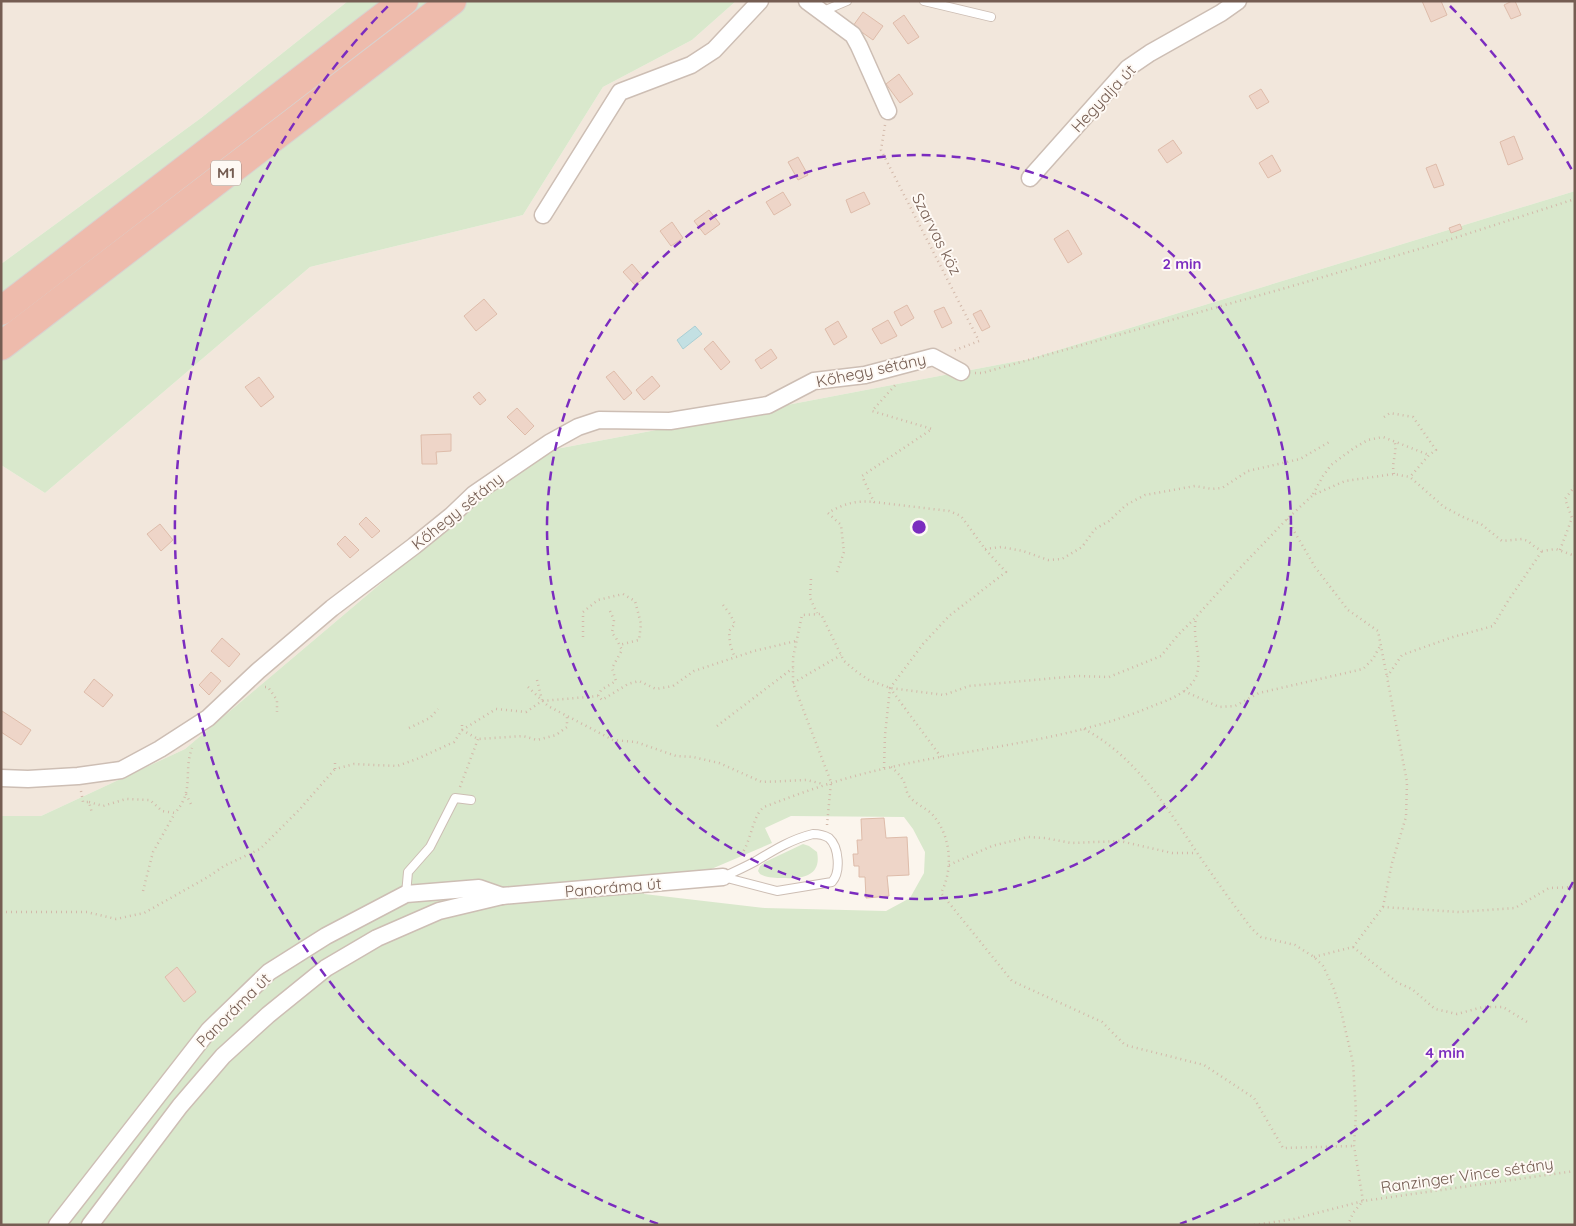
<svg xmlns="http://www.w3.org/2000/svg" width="1576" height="1226" font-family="Quicksand,sans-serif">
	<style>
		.residential { fill: #f2e7dc }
		.green { fill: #d9e8cc; fill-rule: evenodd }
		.water { fill: #c3e0e3; stroke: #aacfd4 }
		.building { fill: #eed5c8; stroke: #debcaa }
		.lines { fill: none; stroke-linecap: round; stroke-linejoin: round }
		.service-casing { stroke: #cdbeb4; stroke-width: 10 }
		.minor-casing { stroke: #cdbeb4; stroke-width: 19 }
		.motorway-casing { stroke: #d8d2cf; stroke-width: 30 }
		.path { stroke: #d3b9aa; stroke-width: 2.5; stroke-dasharray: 1 4; stroke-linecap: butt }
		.service { stroke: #fff; stroke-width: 8 }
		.minor { stroke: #fff; stroke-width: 16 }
		.motorway { stroke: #eebbac; stroke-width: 28 }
		.ring { fill: none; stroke: #7b2cbf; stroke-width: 2.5; stroke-dasharray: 9 6 }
		.labels { text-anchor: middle; stroke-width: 4; stroke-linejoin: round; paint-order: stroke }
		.shield { fill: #fef9f4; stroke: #9e8c83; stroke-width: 1 }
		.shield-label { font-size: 15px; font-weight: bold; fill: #755d52 }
		.street-label { font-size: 16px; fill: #755d52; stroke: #fef9f4 }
		.centre { fill: #7b2cbf; stroke: #fef9f4; stroke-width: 2.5 }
		.ring-label { font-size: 15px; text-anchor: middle; font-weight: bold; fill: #7b2cbf; stroke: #fef9f4; stroke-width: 4; stroke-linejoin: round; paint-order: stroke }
	</style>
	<rect width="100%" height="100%" fill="#fbf5ed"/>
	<g class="residential">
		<polygon points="1,1 348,1 201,118 1,264"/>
		<polygon points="736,1 1575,1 1575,191 1029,359 535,453 185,749 41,816 1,816 1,465 45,493 310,267 523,215 603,87 692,40"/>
	</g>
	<g class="green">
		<polygon points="348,1 736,1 692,40 603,87 523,215 310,267 45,493 1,465 1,264 201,118"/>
		<path d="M1575,191v1034h-1574v-409h40l144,-67 350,-296 494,-94zM791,816l113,1 9,12 12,23 -1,21 -14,25 -24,13 -121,-3 -121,-14 -1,-19 66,-5 63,-27 -7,-15z"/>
		<path d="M803,844l6,2 8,6c5,24 -15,27 -34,26 -8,0 -16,0 -23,-4l-2,-3 2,-5 5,-4z"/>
	</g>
	<polygon class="water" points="695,326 702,334 683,349 677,340"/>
	<g class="building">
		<polygon points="1422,1 1441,1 1447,15 1431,22"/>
		<polygon points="1512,1 1515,1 1521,15 1511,19 1504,5"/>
		<polygon points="863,12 883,26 873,40 853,26"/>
		<polygon points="904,15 919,37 908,44 893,23"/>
		<polygon points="899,74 913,94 900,103 886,84"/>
		<polygon points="1261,89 1269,102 1257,109 1249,96"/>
		<polygon points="1514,136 1523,159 1508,165 1500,142"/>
		<polygon points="1173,140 1182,153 1167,163 1158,150"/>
		<polygon points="1272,155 1281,171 1268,178 1259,163"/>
		<polygon points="798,157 808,175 798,180 788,162"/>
		<polygon points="1436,164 1444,185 1434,188 1426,168"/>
		<polygon points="783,192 791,205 774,215 766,202"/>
		<polygon points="864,192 870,204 851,213 846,200"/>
		<polygon points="709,210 720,224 705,235 694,221"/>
		<polygon points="672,222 683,238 671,246 660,231"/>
		<polygon points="1460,224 1462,229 1451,233 1449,228"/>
		<polygon points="1068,230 1082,254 1068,263 1054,239"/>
		<polygon points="632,264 644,278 635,285 623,272"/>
		<polygon points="484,299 497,314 476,331 464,316"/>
		<polygon points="907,305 914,318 901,326 894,312"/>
		<polygon points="944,307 952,323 942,328 934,311"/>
		<polygon points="981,310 990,327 982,331 973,314"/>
		<polygon points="888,320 897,336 881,344 872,329"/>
		<polygon points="838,321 847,337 834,345 825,329"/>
		<polygon points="713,341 730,362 721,370 704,349"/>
		<polygon points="771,349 777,358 761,369 755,360"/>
		<polygon points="614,371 632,393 624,400 606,377"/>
		<polygon points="652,376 660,386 644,400 636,390"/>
		<polygon points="259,377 274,397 261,407 245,387"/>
		<polygon points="479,392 486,400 480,405 473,397"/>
		<polygon points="517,408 534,426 525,435 507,417"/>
		<polygon points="451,434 451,451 436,452 437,464 422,464 421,435"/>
		<polygon points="366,517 380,531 372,538 359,524"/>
		<polygon points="160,524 173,540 161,551 147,534"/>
		<polygon points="345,536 359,550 350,558 337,544"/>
		<polygon points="222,638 240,654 229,667 211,651"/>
		<polygon points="211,672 221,681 209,695 199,685"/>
		<polygon points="94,679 113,695 103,707 84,692"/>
		<polygon points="2,711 31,730 21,745 1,732"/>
		<polygon points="884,818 886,838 907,837 909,875 887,876 889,896 866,898 865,877 859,877 859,866 854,866 853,854 858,854 857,840 862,840 861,819"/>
		<polygon points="177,967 196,992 184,1002 165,977"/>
	</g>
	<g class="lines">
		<defs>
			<g id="service">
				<polyline points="924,1 991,17"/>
				<polyline points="821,12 847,1"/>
				<path d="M813,834c6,0 11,1 16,4 10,9 12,34 3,44l-55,9 -54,-14c11,-5 22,-10 33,-16 18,-11 36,-22 57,-27z"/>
				<polyline points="406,894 408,872 430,847 455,798 471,800"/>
			</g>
			<g id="minor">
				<polyline points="807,1 853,35 859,46 888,111"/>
				<polyline points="1030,178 1128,68 1150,53 1221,13 1238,1"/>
				<polyline points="543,215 620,92 691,65 714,50 760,1"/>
				<polyline points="1,778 28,779 78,776 121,770 160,749 208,718 258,671 332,608 414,546 451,516 474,494 549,443 578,427 599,420 670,421 768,405 814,381 865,375 933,357 961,372"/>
				<polyline points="57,1225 209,1030 269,972 326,936 406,894 479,888 502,896"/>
				<polyline points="90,1225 180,1106 223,1056 268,1015 326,968 377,938 439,911 502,896 723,877"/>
			</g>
			<g id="motorway">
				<polyline points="1,311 404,1"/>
				<polyline points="1,346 452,1"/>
			</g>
		</defs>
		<use href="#service" class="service-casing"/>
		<use href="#minor" class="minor-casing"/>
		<use href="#motorway" class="motorway-casing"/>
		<g class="path">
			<polyline points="885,125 881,150 979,341 953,351"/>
			<polyline points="975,373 982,373 1282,289 1436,244 1575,199"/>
			<polyline points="1384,417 1390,413 1413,417 1436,450 1429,455 1410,477"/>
			<path d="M1394,474c-3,-11 3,-20 1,-31"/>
			<polyline points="1313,494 1323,476 1331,465 1354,448 1368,440 1383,437 1429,455"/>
			<polyline points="1287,519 1315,567 1348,610 1378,631 1387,677"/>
			<polyline points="985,549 1001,547 1023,551 1048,560 1062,559 1082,547 1095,529 1109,521 1126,505 1145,495 1195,486 1212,489 1222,488 1248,471 1300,459 1331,441"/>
			<polyline points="1560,550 1572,518 1565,499 1575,486"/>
			<path d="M837,572l7,-20 -3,-27 -13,-12c15,-9 28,-13 46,-11"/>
			<polyline points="811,579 810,598 817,613"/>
			<polyline points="723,605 730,614 735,624 729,631 730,644 735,658"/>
			<polyline points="610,611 614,620 612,633 616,638 622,650 612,668 616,681 601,690 598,696 602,700 628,684 639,681 656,689 673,686 694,671 754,651 796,641"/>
			<polyline points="583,637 583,612 598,600 623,594 635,601 641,624 639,640 619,645"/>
			<polyline points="537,680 542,700"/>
			<polyline points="793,683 841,655"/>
			<polyline points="265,687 268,687 277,700 277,712"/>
			<polyline points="528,687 548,706 613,740 636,742 676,756 693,757 719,763 762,782 807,780 823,784"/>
			<polyline points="890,688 941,757"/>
			<polyline points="1184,691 1219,707 1235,706 1259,693 1363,669 1373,659 1381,644"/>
			<polyline points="462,725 462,730 496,709 526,712 542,701 598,696"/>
			<polyline points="717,726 793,668"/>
			<polyline points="409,728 430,718 438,709"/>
			<path d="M1084,729c50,26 82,77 112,122 18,27 37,53 56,78l9,8 34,8 19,12 9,9 11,23 8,26 11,48 3,49 -2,34 9,55 -10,12 -5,12"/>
			<polyline points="335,763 335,769 354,764 397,766 417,759 454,742 462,730 478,739 523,736 537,740 556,735 567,727 567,715"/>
			<path d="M891,767c5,4 10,9 13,15 2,4 2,10 5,14 5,7 15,11 22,17 20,21 23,55 10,80l71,88 90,41 23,23 79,20 50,33 29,50 71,-2"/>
			<polyline points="884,768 885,735 890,688 923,644 949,616 1006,572 985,549 961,516 949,511 874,502 862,476 932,429 872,411 897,383"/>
			<polyline points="460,787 478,739"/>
			<polyline points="81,791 83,802 89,802 92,813"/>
			<polyline points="186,794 192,806"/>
			<path d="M89,802l14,4 23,-7 24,1 12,11 13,2c20,-23 8,-41 17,-65"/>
			<polyline points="827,825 831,782 793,683 793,658 802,615 821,614 844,661 857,672 869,680 890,688 944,695 969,686 1077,676 1109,677 1161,656 1178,635 1196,617 1240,568 1287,519 1313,495 1345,481 1394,474 1410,477 1444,507 1465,518 1481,524 1502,541 1522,539 1528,541 1535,547 1542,551 1556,549 1575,556"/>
			<path d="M741,855c11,-15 11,-39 23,-48 39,-15 78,-29 119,-38 90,-22 186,-27 272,-64 14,-5 29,-11 38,-23 13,-19 -2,-42 3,-63"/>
			<polyline points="949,865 992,846 1028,837 1045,838 1071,843 1120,841 1172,853 1197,853"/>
			<polyline points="143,891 153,852 175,813"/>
			<polyline points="1383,907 1392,863 1406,817 1407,782 1387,677 1402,655 1453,637 1493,626 1508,601 1542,551"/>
			<polyline points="1,912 87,912 116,919 144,913 208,877 224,866 260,849 299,810 335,769"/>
			<polyline points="1353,947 1398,983 1412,989 1435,1009 1457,1014 1483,1007 1503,1007 1527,1022"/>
			<polyline points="1314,957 1353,947 1383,907 1459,912 1515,908 1549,888 1575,887"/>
			<polyline points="1254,1225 1294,1219 1363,1201 1575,1171"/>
		</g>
		<use href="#service" class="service"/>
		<use href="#minor" class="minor"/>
		<use href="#motorway" class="motorway"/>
	</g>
	<g class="ring">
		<circle cx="919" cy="527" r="372"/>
		<path d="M1573 882A744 744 0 0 1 1180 1224M658 1224A744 744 0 0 1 388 6M1450 6A744 744 0 0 1 1573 172"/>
	</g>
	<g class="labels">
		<rect class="shield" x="211" y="160.5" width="30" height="25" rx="4"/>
		<g class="shield-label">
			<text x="226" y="178">M1</text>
		</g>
		<g class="street-label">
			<text transform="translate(1103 98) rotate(-47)" y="6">Hegyalja út</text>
			<text transform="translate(937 234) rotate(63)" y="6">Szarvas köz</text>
			<text transform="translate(871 370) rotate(-12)" y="6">Kőhegy sétány</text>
			<text transform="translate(457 511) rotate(-39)" y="6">Kőhegy sétány</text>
			<text transform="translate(613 887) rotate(-5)" y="6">Panoráma út</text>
			<text transform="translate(233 1010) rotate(-45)" y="6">Panoráma út</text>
			<text transform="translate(1467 1175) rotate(-8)" y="6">Ranzinger Vince sétány</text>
		</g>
	</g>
	<circle cx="919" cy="527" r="8" class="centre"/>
	<g class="ring-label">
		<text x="1182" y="269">2 min</text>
		<text x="1445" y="1058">4 min</text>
	</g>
	<rect width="1576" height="1226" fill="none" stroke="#755d52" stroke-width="5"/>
</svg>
